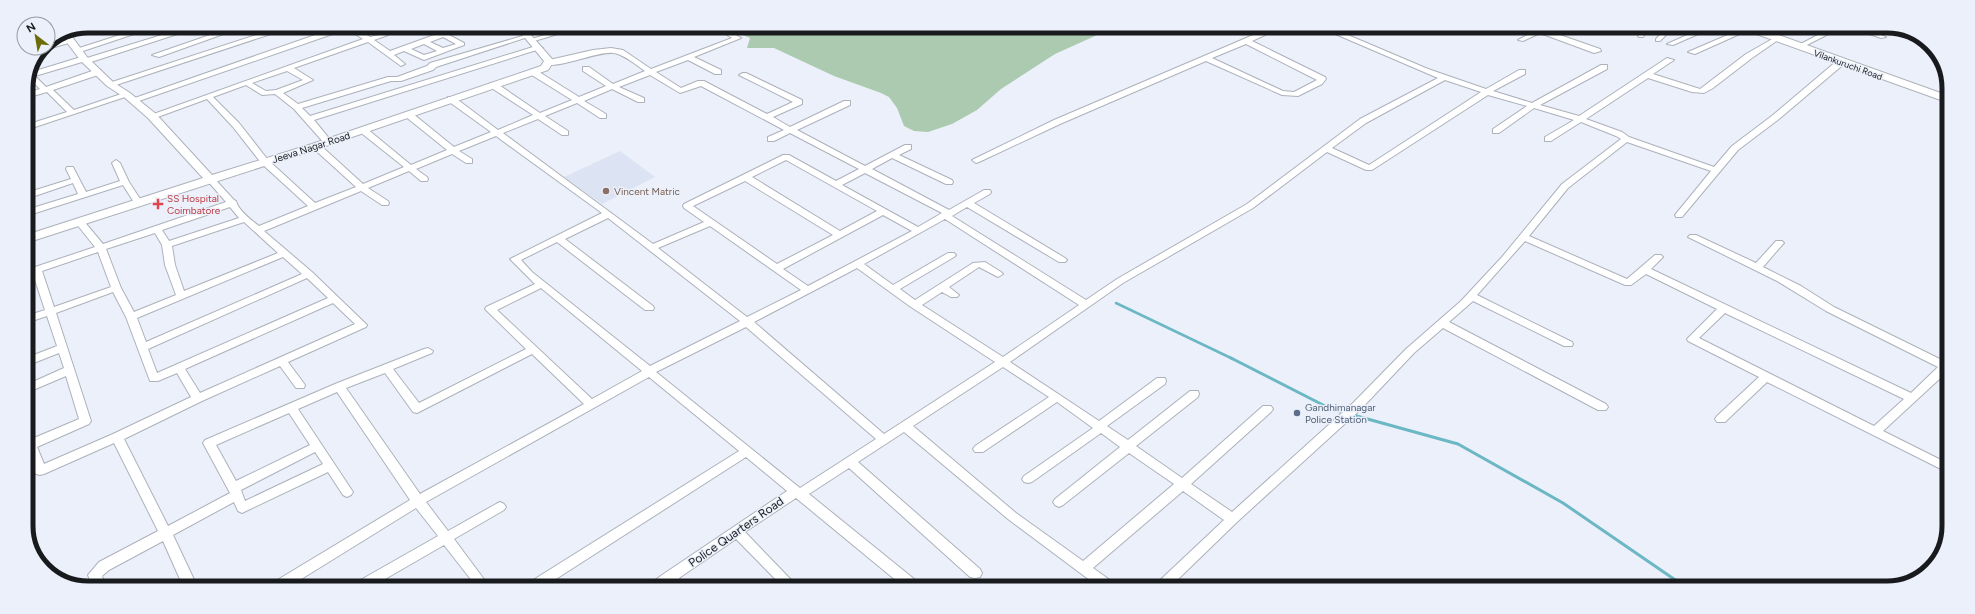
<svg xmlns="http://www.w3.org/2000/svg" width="1975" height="614" font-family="Figtree,sans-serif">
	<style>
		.built { fill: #dce4f4 }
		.green { fill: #accab0 }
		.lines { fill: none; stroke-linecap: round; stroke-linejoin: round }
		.stream-far1 { stroke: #6cb7c4; stroke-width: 2.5 }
		.stream { stroke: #6cb7c4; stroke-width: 3 }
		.minor-casing { stroke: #acb1ba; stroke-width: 2 }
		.tertiary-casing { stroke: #acb1ba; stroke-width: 2 }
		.secondary-casing { stroke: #acb1ba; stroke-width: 2 }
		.minor { fill: #fff; fill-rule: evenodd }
		.tertiary { fill: #fff; fill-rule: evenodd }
		.secondary { fill: #fff; fill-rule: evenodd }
		.education-dot { fill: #8d6e63; stroke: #ebf0fa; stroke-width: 1.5 }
		.health-dot { fill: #e0444e; stroke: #ebf0fa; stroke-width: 1.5 }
		.service-dot { fill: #5c6f8a; stroke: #ebf0fa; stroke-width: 1.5 }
		.labels { text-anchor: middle; stroke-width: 3; stroke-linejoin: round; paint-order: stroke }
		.far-street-label { font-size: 9px; fill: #181a1d; stroke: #ebf0fa }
		.street-label { font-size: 10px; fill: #181a1d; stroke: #ebf0fa }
		.education-label { font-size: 10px; fill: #785e54; stroke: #ebf0fa; text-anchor: start }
		.health-label { font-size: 10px; fill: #be3a42; stroke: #ebf0fa; text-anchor: start }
		.service-label { font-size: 10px; fill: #4e5e75; stroke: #ebf0fa; text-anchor: start }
		.near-street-label { font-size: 12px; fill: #181a1d; stroke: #ebf0fa }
		.rim { fill: none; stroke: #181a1d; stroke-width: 5 }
	</style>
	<rect width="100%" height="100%" fill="#ebf0fa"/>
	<polygon class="built" points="620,151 655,177 602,204 564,177"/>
	<polygon class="green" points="759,27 1115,27 1055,54 1001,89 977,110 952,124 928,132 914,131 904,126 897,108 889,97 881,93 834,76 774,48 747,48 750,38 743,35 742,32"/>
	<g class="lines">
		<polyline class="stream-far1" points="1116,303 1233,359"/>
		<g class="stream">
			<polyline points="1231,358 1329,408 1346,413"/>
			<polyline points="1353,415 1458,444 1563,503 1687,588"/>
		</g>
		<defs>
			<g id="minor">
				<polygon points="148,26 158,26 80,52 73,50"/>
				<polygon points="191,26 202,26 88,63 82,62 35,76 46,87 95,70 101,70 101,74 53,90 74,110 124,93 127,93 131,95 26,130 26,125 67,112 47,92 26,98 26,93 40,89 30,79 32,72 81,57 87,58"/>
				<polygon points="236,26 246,26 159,57 152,55"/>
				<polygon points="284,26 295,26 113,86 110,86 106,84"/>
				<path d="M341,26h11l18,11 18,-4v2l-14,5 16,11 69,-25h11l-21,9 15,8v2l-40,15 -20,-9 -10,4 11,9 -4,2 -33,-24 -74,26 19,12 -30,13 15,11 90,-27h9l30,-11 3,-3 96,-28 5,1 -95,31 -3,3 -32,11h-10l-89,27 8,8 226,-70 7,2 -229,72 18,22 -4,2h-3l-31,-35 -19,-15 -13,1 -16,-10 -33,12 26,26 29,37 47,43 41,-16 -43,-39v-4h6l44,40 41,-17 -44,-35v-4h6l45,37 36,-15 -41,-33v-4h6l42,34 37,-15 -43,-31v-4h6l44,33 35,-15 -43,-28v-4h6l44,30 32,-13 -42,-26v-4h6l43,27 27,-11 -23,-15v-4h6l24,17 32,-13c-9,-6 -21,-17 -32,-18 -16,-2 -59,18 -69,10l1,-2 48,-11 18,-2 12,2 28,19 81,-31 -18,-11h8l19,11 -47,19 27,13v4h-6l-27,-14 -32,12 25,16 17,-7h6l63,33 26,-12 -54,-27 4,-2h3l56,27v4l-29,13 17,10 54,-26h6v4l-53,25 68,36 40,-21h6v4l-12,6 53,25 1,2 -1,2h-6l-54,-26 -20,11 77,41 35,-20h6l1,2 -1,2 -16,9 91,55 2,2 -2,2h-6l-92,-55 -15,9 134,84 31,-21 130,-75 113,-85 78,-41 -119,-51h10l99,42 58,20 33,-19h6v4l-32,17 39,12 69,-38h6v4l-67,36 39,11 88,-58 7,2 -21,14 47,15 46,-35 28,-16h4v2l-26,18 -39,30 -9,5 -12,-1 -44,-14 -62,41 36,13 7,5 85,30 18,-21 41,-31 65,-55h6v4l-65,55 -41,31 -56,67h-6l-1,-2 36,-44 -84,-29 -59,46 -39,48 98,43 28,-24h6l2,2 -12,12 260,124 27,-26 -112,-56 -49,-30 -89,-44 2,-2h6l60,28 20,-22h6l2,2 -2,2 -19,22 38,19 33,21 114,56v8l-65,60 64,32v9l-180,-90 -42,40h-8l-2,-3 2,-3 42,-39 -71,-36 -1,-2 30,-30 -71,-35 -15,11h-6l-100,-44 -48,54 95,47 1,2 -1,2h-8l-91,-45 -24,21 157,82 2,3 -2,3h-8l-155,-82 -29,25 -53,56 -124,113 -67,65h-15l2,-4 67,-63 -41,-29 -90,77 21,15 2,4h-17l-91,-68 -104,-87 -46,30 122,107 2,4 -2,4 -5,1 -5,-1 -121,-109 -40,26 110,89 2,4h-17l-108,-89 -51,34 53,55h-15l-47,-48 -57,39 6,9h-14l-2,-2 -2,2h-17l1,-4 14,-10 122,-82 -41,-34 -201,129h-16l1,-4 209,-131 -90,-74 -223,125 22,29 48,-27 4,-2 4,2 2,3 -2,3 -50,29 35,47h-13l-32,-41 -71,41h-17l1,-4 81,-46 -22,-28 -126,78h-18l2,-4 136,-82 -73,-108 -39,17 53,80 2,3 -2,3 -4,2 -4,-2 -15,-23 -82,39 -4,2 -4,-2 -4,-9 -61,33 24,51h-14l-20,-45 -54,29 -7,6 4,10h-14l-4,-11 11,-13 59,-31 -44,-88 -70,31 -4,1 -4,-1 -2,-3 -8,-22v-21l4,1 4,9 45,-19 -13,-43 -40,17v-8l38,-17 -5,-15 -33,13v-8l31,-12 -10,-30 -21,7v-7l19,-6 -12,-36 -7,2v-6l69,-23 -20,-25 2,-2h6l20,24 123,-42 -20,-23 4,-3 3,1 21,23 2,1c2,9 15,19 23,25l49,-20 -46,-42 -29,-37 -26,-28 -52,19h-6l-1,-2 215,-77 -16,-10 -211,73h-3l-4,-2zM443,37l13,7 -13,4 -13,-6zM424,44l13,7 -13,4 -13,-6zM287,71l16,9 -27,10 -10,1 -14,-8zM650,75l30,18 21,-7 83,44 -16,7v4h6l16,-8 69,36 -23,12 -47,-26h-6l-99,49 -1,2 1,2 20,14 -51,22 -150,-111 35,-14 24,16h6v-4l-23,-15 32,-13 23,15h6v-4l-22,-13 28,-12 26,13h6v-4l-25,-11zM1445,80l36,12 -112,73 -37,-17 34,-25zM1488,95l39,11 -34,23v4h6l35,-25 40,12 -29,17v4h6l30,-19 35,14 5,3 -59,45 -60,73 -41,44 -55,48 -53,54 -121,109 -41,-28 80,-72 2,-3 -2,-3h-8l-81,72 -46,-32 62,-49 1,-3 -1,-3h-8l-62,49 -21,-14 58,-42 1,-3 -1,-3h-8l-58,43 -89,-59 113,-79 130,-75 74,-56 39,18h6zM496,136l106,77 -92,46 25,25 -49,23 -1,2 41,40 -107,54 -26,-34 39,-16 1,-2 -5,-3 -4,1 -89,35 -130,56 -2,3 27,50 -62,33 -44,-87 78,-38 78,-35 16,22h8l1,-3 -17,-23 78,-35 1,-2 -55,-53 -48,-41 97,-40 21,14h6l1,-2 -1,-2 -20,-13 41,-17 12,10h6l1,-2 -1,-2 -11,-8 36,-15 14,9h6v-4l-13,-8zM786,160l91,51 -37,20 -88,-54zM865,173l77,40 -24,14 -76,-42zM745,181l88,54 -56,29 -84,-58zM230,207l9,11 -70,23 -7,-11zM883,215l29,16 -104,55 -25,-17zM608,218l132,103 -90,45 -118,-94 -11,-12 36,-18 88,68h8l1,-2 -1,-2 -88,-67zM945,219l134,86 -76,52 -81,-52 20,-13 9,5h6l2,-2 -10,-8 30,-20 19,10 5,-3 -2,-2 -16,-10 -12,1 -58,37 -15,-11 54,-32 2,-2 -2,-2h-6l-55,32 -29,-21zM244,222l34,31 -94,38 -9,-26 -3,-19zM710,226l91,64 -54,27 -89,-69zM155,233l7,12 3,20 11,30 -42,17 -13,-24 -15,-39zM98,252l13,35 -57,20 -12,-36zM283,257l19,17 -156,68 -9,-24zM857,268l54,39 84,55 -111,72 -130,-112zM307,278l21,20 -171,75 -9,-24zM541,288l101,83 -50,28 -95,-89zM113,292l13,25 24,64h8l19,-8 14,24 -78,37 -69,30 -7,-17 52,-23 2,-3 -35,-108zM333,303l22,21 -155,69 -15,-24zM1725,313l179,86 -30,27 -175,-88zM746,327l130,112 -76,49 -144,-116zM532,354l52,50 -164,90 -74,-106 39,-15 28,39 4,1zM1003,367l46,30 -74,49 -2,3 2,3h8l74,-50 36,26 -69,48 -2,3 2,3 4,1 4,-1 69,-49 19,14 -65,52 -2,3 2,3 4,2 4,-2 66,-52 45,31 -91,77 -67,-48 -103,-87zM289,413l21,32 -74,36 -20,-36zM315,452l8,12 -78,37 -4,-11z"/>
				<polygon points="572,27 581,27 531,42 528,40"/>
				<path d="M1272,27h10l-30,14 73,36 1,2 -4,5 -24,12 -16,-1 -76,-34 -146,63 -81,38 -3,1 -4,-3 82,-40zM1246,44l71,36 -23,12 -11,-1 -71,-33z"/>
				<polygon points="1540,28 1600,49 1601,51 1594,53 1540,33 1523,41 1518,40"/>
				<polygon points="1644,28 1650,28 1643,37 1639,37 1638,36"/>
				<polygon points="1666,28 1673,28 1660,41 1656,41 1656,39"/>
				<polygon points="1703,28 1712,28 1673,45 1667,44"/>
				<polygon points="1744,28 1753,28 1695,54 1688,52"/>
				<polygon points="1831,28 1840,28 1801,48 1795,47"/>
				<polygon points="1852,28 1862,28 1886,37 1881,38"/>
				<polygon points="1892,28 1901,28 1903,30 1900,32"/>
				<polygon points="70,39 73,41 72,42 48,49 45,48 48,48 48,45"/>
				<polygon points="116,160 120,163 129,182 142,202 141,204 135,204 123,185 26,216 26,210 78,194 73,183 26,199 26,193 71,179 66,169 67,167 73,167 86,192 120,181 112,163"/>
			</g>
			<polygon id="tertiary" points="516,27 524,27 552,59 554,61 548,70 320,148 26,243 26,235 203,178 148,118 124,97 107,86 81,61 62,36 70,34 87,57 113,82 130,93 156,114 212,175 312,144 541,66 544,61"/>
			<polygon id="secondary" points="1744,28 1759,28 1949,96 1949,103 1745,30"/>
		</defs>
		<use href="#minor" class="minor-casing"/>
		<use href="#tertiary" class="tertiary-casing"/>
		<use href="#secondary" class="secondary-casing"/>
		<use href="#minor" class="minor"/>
		<use href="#tertiary" class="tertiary"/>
		<use href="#secondary" class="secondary"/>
	</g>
	<circle class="education-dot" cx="606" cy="191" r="4"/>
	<path class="health-dot" d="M156 198h4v4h4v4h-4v4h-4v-4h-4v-4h4z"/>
	<circle class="service-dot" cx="1297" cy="413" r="4"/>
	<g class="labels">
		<g class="far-street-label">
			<text transform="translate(1848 65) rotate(20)" y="3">Vilankuruchi Road</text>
		</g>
		<g class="street-label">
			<text transform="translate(311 147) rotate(-18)" y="4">Jeeva Nagar Road</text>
		</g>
		<g class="education-label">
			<text x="614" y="195">Vincent Matric</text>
		</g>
		<g class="health-label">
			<text x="167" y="202">SS Hospital<tspan x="167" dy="12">Coimbatore</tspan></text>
		</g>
		<g class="service-label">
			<text x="1305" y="411">Gandhimanagar<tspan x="1305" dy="12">Police Station</tspan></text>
		</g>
		<g class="near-street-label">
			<text transform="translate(736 532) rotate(-35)" y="4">Police Quarters Road</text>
		</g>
	</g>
	<path d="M0 0H1975V614H0ZM88 33H1887A55 55 0 0 1 1942 88V526A55 55 0 0 1 1887 581H88A55 55 0 0 1 33 526V88A55 55 0 0 1 88 33Z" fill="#ebf0fa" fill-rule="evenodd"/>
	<path class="rim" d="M88 33H1887A55 55 0 0 1 1942 88V526A55 55 0 0 1 1887 581H88A55 55 0 0 1 33 526V88A55 55 0 0 1 88 33Z"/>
	<g transform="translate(36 36) rotate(329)"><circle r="19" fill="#ebf0fa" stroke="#979aa2"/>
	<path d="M0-3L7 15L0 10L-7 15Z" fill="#6d6c0a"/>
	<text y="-6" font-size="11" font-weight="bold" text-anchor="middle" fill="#181a1d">N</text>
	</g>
</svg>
